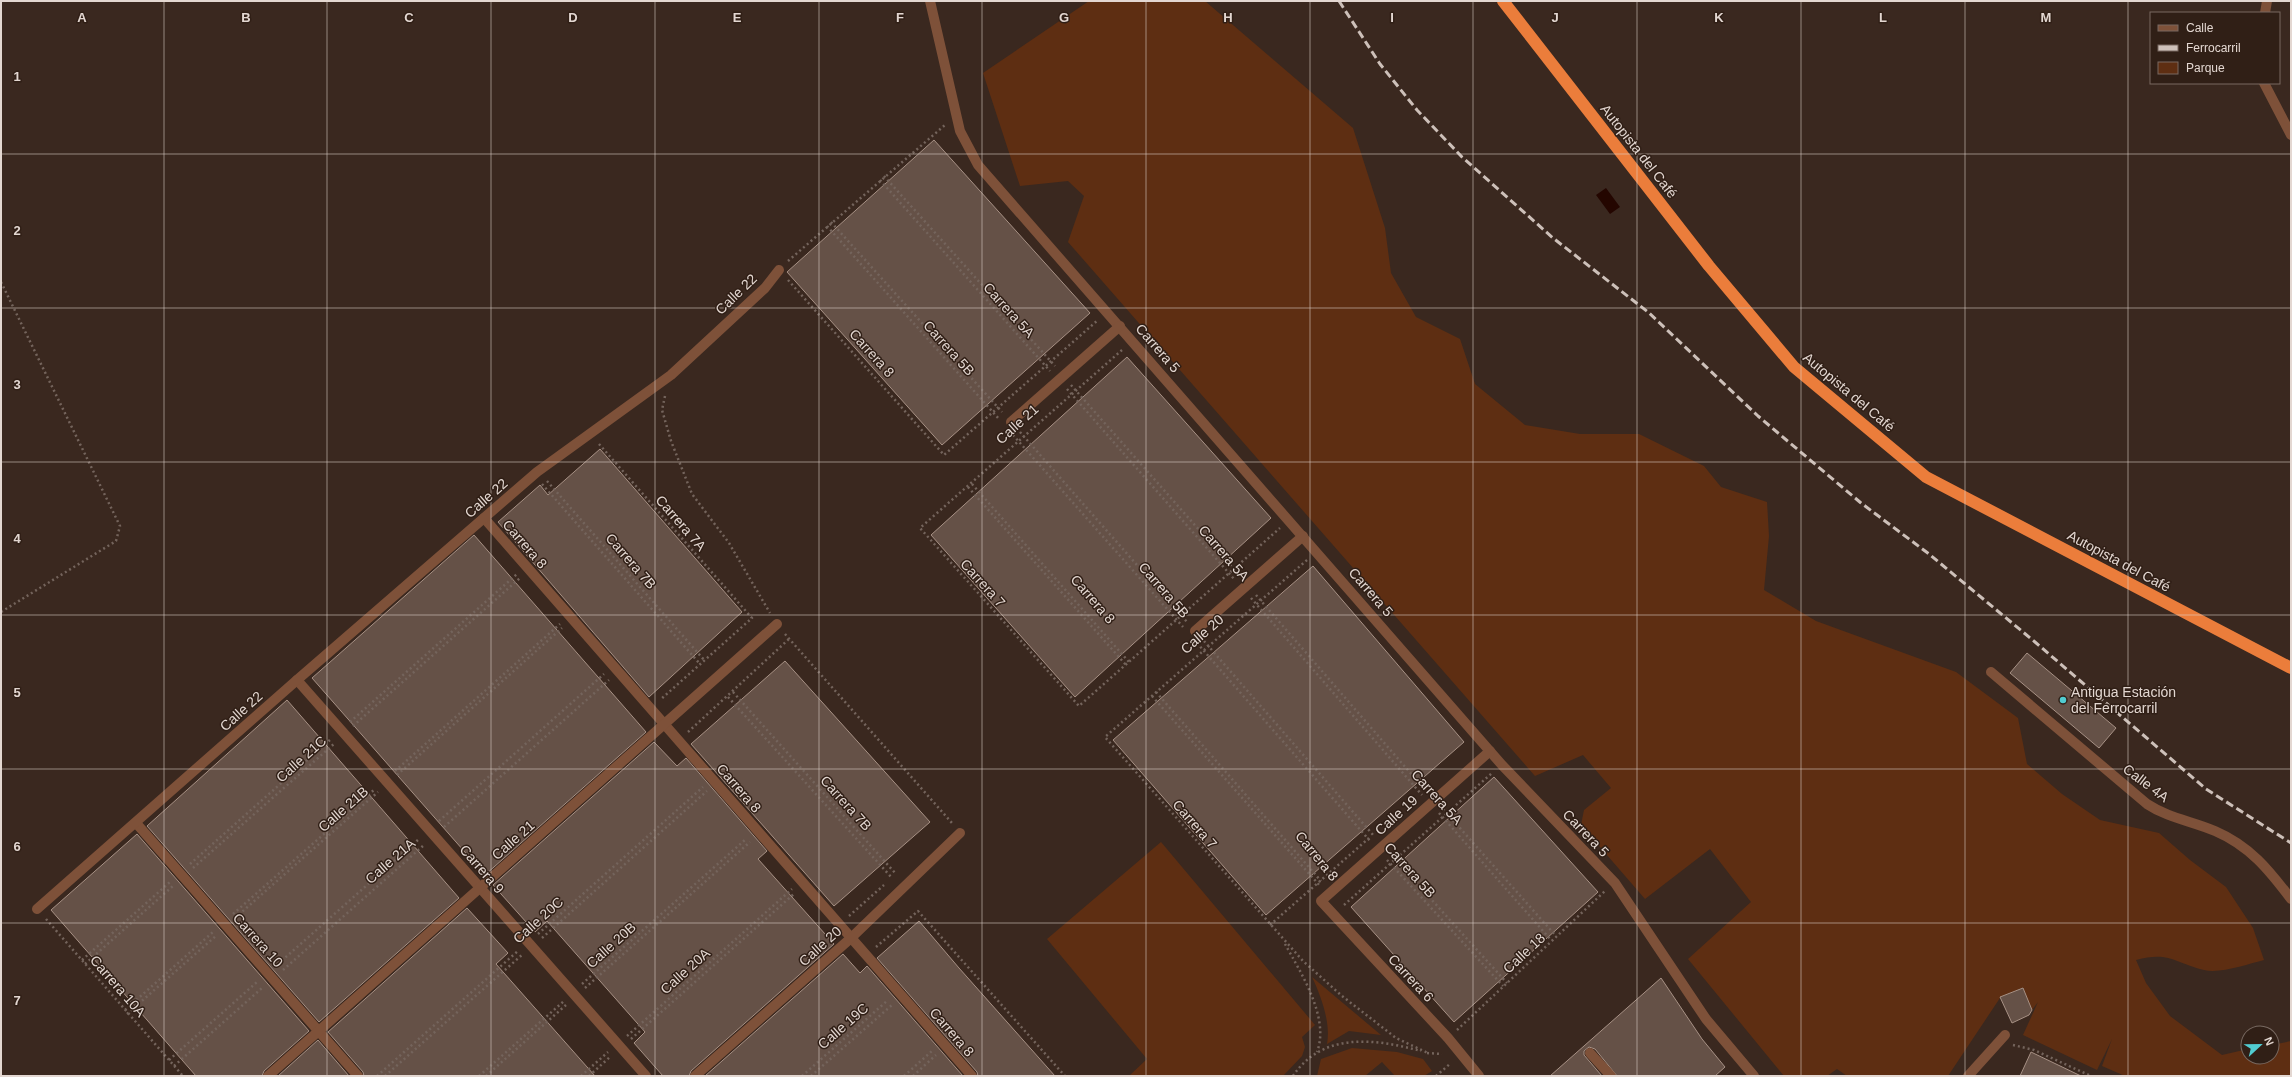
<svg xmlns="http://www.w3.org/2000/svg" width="2292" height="1077" font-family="Helvetica,sans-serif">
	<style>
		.green { fill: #5e2e12 }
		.water { fill: #240600 }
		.building { fill: #655147; stroke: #a79185 }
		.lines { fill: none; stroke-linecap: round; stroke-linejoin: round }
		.path { stroke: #74645c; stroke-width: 2.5; stroke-dasharray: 2 3; stroke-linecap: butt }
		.minor { stroke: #7e5139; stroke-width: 10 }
		.highway { stroke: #eb7d3b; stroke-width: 12 }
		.rail { stroke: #cdc0b9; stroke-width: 3; stroke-dasharray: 8 4; stroke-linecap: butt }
		.grid { fill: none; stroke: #e3d7d1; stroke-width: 1; stroke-opacity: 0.55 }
		.poi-dot { fill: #51ccd1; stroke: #301f16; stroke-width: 1.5 }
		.labels { text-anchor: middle; stroke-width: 3; stroke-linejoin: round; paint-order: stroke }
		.street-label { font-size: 14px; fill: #e3d7d1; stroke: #301f16 }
		.poi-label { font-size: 14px; fill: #e3d7d1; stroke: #301f16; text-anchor: start }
		.grid-label { font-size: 13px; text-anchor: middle; font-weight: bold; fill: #e3d7d1; stroke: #301f16; stroke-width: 3; stroke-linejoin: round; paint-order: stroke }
	</style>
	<rect width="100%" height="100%" fill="#3a281f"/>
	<g class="green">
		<path d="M1089,1h116l148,127 32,100 6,45 25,44 44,22 15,45 50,41 55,9h59l65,32 17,21 46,15 2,34 -5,54 52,31 140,51 62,46 9,46 35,30 38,26 59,13 31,27 36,27 27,41 11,32c-16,4 -44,14 -60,10 -29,-7 -35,-19 -68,-10l10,23 24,33 52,39 26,-6v8h24v-12l19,-4v35h-166l-23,-10 10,-27 -15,31 -74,-35 15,-33 -6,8 -10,-22 -22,10 -52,78h-101l-10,-7 -10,7h-43l-96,-117 63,-57 -41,-53 -65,50 -64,-74 3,-15 27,-22 -28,-33 -48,21 -467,-534 16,-46 -16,-15 -48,5 -37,-113z"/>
		<polygon points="1161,842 1315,1025 1302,1037 1305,1047 1302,1056 1283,1076 1129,1076 1147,1059 1047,939"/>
		<path d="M1312,977l69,58 -32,-4 -22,13c4,-21 -6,-48 -15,-67z"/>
		<polygon points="1352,1048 1397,1052 1423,1059 1432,1071 1424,1076 1395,1076 1382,1062 1365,1076 1317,1076 1321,1059"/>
	</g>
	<polygon class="water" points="1606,188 1620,207 1610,214 1596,195"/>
	<g class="building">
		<polygon points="934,140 1090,313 942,445 787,272"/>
		<polygon points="1127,357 1271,518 1075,697 931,535"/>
		<polygon points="600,449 742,612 649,697 498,522 540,485 548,495"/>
		<polygon points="474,535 646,732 485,875 312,678"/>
		<polygon points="1313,566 1464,742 1266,915 1113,740"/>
		<polygon points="2027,653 2116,728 2099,748 2010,673"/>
		<polygon points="785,661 930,822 834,906 691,744"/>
		<polygon points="287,700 459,898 319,1022 147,826"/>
		<polygon points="654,742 677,766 686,758 767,851 758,859 834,944 691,1071 689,1076 663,1076 634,1043 645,1032 600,981 547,921 535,932 493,885"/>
		<polygon points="1494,777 1598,892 1454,1022 1351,907"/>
		<polygon points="137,834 309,1031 264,1071 262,1076 196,1076 51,910"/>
		<polygon points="467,908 508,953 496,964 595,1076 364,1076 363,1072 328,1032"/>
		<polygon points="919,921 959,968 1055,1076 978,1076 977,1072 877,958"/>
		<polygon points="843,954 860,973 867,966 963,1076 705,1076"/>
		<polygon points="1661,978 1702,1039 1725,1067 1715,1076 1617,1076 1595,1049 1589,1047 1584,1051 1584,1055 1602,1076 1550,1076"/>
		<polygon points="2023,988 2032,1010 2029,1015 2012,1023 2000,997"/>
		<polygon points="318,1040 349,1076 278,1076"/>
		<polygon points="2031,1052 2081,1076 2020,1076"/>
	</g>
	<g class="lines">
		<g class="path">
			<polyline points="884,176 1055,366"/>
			<polyline points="880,180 1050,371"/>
			<polyline points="831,222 1002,412"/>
			<polyline points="827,226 999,419"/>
			<polyline points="788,261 945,125"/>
			<polyline points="788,280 944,455 1098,320"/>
			<polyline points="1,282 120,526 116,541 1,612"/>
			<polyline points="1122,350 920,528 1079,706 1280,528"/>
			<polyline points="1071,385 1239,575"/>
			<polyline points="1067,389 1234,579"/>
			<polyline points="665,396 662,410 671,441 692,494 729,543 770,613"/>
			<polyline points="1020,432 1187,622"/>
			<polyline points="1013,435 1183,627"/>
			<polyline points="599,444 752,618 660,700"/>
			<polyline points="547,481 705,661"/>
			<polyline points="542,484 700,664"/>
			<polyline points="972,484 1129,662"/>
			<polyline points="968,487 1126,665"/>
			<polyline points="1307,560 1105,737 1303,961 1342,996 1396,1038 1428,1053"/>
			<polyline points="1256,595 1426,791"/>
			<polyline points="1251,598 1422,795"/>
			<polyline points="785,634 952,823"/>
			<polyline points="1204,641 1374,836"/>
			<polyline points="1197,643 1370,841"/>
			<polyline points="733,692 896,874"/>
			<polyline points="1156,692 1321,881"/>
			<polyline points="1152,696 1320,886"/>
			<polyline points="728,697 892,878"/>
			<polyline points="350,722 517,574"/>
			<polyline points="353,726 520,578"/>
			<polyline points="688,732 789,639"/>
			<polyline points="395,771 560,624"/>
			<polyline points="397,775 562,628"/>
			<polyline points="1443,809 1556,936"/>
			<polyline points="1439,813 1551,940"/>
			<polyline points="439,821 604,674"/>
			<polyline points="444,827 609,680"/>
			<polyline points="1392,856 1507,983"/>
			<polyline points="1387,860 1503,986"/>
			<polyline points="190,864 331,739"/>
			<polyline points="193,868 335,743"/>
			<polyline points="1344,905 1492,773"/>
			<polyline points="233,914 375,789"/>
			<polyline points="849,916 884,885"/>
			<polyline points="235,918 378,792"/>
			<polyline points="46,919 183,1076"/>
			<polyline points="1270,925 1369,838"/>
			<polyline points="538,934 703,787"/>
			<polyline points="542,938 707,791"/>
			<path d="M1285,944c16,29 45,74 32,108"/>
			<polyline points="876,947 918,911 1065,1076"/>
			<polyline points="82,960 170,882"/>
			<polyline points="85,964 173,886"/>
			<polyline points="278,964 419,839"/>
			<polyline points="283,970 424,845"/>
			<polyline points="582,984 746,839"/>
			<polyline points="585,988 750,842"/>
			<polyline points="125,1010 213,932"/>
			<polyline points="127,1014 217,935"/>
			<polyline points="1457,1030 1605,891"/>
			<polyline points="627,1036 792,889"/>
			<polyline points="631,1039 795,893"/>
			<polyline points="2013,1045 2034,1050 2091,1076"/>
			<polyline points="1427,1053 1442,1054"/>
			<polyline points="169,1060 257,982"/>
			<polyline points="174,1066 262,988"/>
			<polyline points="377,1076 519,950"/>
			<polyline points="385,1076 523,954"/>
			<polyline points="479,1076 564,1001"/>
			<polyline points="486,1076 566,1005"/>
			<polyline points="581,1076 608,1052"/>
			<polyline points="589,1076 611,1056"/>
			<polyline points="802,1076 888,1000"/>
			<polyline points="811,1076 892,1005"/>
			<polyline points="904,1076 932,1051"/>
			<polyline points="913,1076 936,1055"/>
			<path d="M1293,1076c30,-45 83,-37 128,-25"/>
			<polyline points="1436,1076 1451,1063"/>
		</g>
		<g class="minor">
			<polyline points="930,1 960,131 978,165 1502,765 1615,883 1706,1019 1754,1076"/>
			<polyline points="2265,13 2267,1"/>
			<polyline points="2264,83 2291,135"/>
			<polyline points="1011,422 1120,326"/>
			<polyline points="484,518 972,1076"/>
			<polyline points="1195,631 1303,536"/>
			<path d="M1991,672l156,132c21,14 45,17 68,27 35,15 54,39 76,68"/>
			<polyline points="297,680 646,1076"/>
			<polyline points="136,823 358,1076"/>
			<polyline points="37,909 297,680 537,472 671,375 765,288 779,270"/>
			<polyline points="1590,1053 1611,1076"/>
			<polyline points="268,1076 777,624"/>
			<polyline points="695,1076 851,938 960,833"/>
			<polyline points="1479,1076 1448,1038 1321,901 1490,751"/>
			<polyline points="1968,1076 2005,1035"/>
		</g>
		<polyline class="highway" points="1503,1 1709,266 1794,367 1926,477 2291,668"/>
		<polyline class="rail" points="1339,1 1380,64 1417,110 1462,157 1553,238 1648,312 1758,416 1861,503 1929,554 2035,642 2206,789 2291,843"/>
	</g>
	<path class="grid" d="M164,1v1075M327,1v1075M491,1v1075M655,1v1075M819,1v1075M982,1v1075M1146,1v1075M1310,1v1075M1473,1v1075M1637,1v1075M1801,1v1075M1965,1v1075M2128,1v1075M1,154h2290M1,308h2290M1,462h2290M1,615h2290M1,769h2290M1,923h2290"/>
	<circle class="poi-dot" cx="2063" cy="700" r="4"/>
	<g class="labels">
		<g class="street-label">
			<text transform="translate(1639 151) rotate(52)" y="5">Autopista del Café</text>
			<text transform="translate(736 294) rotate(-44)" y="5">Calle 22</text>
			<text transform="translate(1009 310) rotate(48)" y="5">Carrera 5A</text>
			<text transform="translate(949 348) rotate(48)" y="5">Carrera 5B</text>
			<text transform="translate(1158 348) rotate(49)" y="5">Carrera 5</text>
			<text transform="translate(872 353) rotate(48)" y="5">Carrera 8</text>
			<text transform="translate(1849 392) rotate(40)" y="5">Autopista del Café</text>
			<text transform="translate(1017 424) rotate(-42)" y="5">Calle 21</text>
			<text transform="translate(486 498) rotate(-41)" y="5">Calle 22</text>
			<text transform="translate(681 523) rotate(49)" y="5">Carrera 7A</text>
			<text transform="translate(525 544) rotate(49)" y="5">Carrera 8</text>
			<text transform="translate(1224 553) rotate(49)" y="5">Carrera 5A</text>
			<text transform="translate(631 561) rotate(49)" y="5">Carrera 7B</text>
			<text transform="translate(2119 561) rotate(28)" y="5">Autopista del Café</text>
			<text transform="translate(983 583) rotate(48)" y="5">Carrera 7</text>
			<text transform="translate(1164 590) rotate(49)" y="5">Carrera 5B</text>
			<text transform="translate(1371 592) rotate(49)" y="5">Carrera 5</text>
			<text transform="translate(1093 599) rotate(49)" y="5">Carrera 8</text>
			<text transform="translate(1202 634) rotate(-41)" y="5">Calle 20</text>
			<text transform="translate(241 711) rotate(-42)" y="5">Calle 22</text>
			<text transform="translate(301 759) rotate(-42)" y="5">Calle 21C</text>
			<text transform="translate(2146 783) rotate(37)" y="5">Calle 4A</text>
			<text transform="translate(739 788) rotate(49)" y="5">Carrera 8</text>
			<text transform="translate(1437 797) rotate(48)" y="5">Carrera 5A</text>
			<text transform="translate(846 803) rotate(48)" y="5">Carrera 7B</text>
			<text transform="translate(343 809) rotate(-41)" y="5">Calle 21B</text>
			<text transform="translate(1396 815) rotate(-42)" y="5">Calle 19</text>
			<text transform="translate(1195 824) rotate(49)" y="5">Carrera 7</text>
			<text transform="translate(1586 833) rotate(46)" y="5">Carrera 5</text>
			<text transform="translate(513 840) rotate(-41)" y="5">Calle 21</text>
			<text transform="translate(1317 856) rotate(51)" y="5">Carrera 8</text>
			<text transform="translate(390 861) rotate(-41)" y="5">Calle 21A</text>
			<text transform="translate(482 869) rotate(49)" y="5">Carrera 9</text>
			<text transform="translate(1410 870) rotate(48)" y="5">Carrera 5B</text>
			<text transform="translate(538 920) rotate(-42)" y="5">Calle 20C</text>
			<text transform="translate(258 940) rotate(48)" y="5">Carrera 10</text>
			<text transform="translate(611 945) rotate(-42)" y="5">Calle 20B</text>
			<text transform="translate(820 946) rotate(-42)" y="5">Calle 20</text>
			<text transform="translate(1524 953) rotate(-43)" y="5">Calle 18</text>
			<text transform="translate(685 971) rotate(-42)" y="5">Calle 20A</text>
			<text transform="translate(1411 978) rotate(47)" y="5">Carrera 6</text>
			<text transform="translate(118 986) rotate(49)" y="5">Carrera 10A</text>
			<text transform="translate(843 1026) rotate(-41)" y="5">Calle 19C</text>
			<text transform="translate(952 1032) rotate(49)" y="5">Carrera 8</text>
		</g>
		<g class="poi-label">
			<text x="2071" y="697">Antigua Estación<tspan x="2071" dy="16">del Ferrocarril</tspan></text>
		</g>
	</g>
	<g class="grid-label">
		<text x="82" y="22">A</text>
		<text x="246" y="22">B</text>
		<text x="409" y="22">C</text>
		<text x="573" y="22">D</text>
		<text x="737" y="22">E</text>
		<text x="900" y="22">F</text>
		<text x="1064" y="22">G</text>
		<text x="1228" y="22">H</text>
		<text x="1392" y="22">I</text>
		<text x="1555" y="22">J</text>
		<text x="1719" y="22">K</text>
		<text x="1883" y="22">L</text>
		<text x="2046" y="22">M</text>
		<text x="17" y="81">1</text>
		<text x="17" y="235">2</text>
		<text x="17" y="389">3</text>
		<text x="17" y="543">4</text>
		<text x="17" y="697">5</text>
		<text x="17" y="851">6</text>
		<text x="17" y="1005">7</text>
	</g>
	<rect width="2292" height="1077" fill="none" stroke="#e3d7d1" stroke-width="4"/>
	<rect x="2150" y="12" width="130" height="72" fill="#301f16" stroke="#786961"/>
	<rect x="2158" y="25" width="20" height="6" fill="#7e5139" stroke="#786961"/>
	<text x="2186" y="32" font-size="12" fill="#e3d7d1">Calle</text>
	<rect x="2158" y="45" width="20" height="6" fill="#cdc0b9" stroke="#786961"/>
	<text x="2186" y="52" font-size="12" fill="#e3d7d1">Ferrocarril</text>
	<rect x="2158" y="62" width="20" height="12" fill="#5e2e12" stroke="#786961"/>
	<text x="2186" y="72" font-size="12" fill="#e3d7d1">Parque</text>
	<g transform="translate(2260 1045) rotate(68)"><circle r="19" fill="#301f16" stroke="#786961"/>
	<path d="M0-3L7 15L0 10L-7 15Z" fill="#51ccd1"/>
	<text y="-6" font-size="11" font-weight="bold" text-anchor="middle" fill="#e3d7d1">N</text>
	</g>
</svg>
